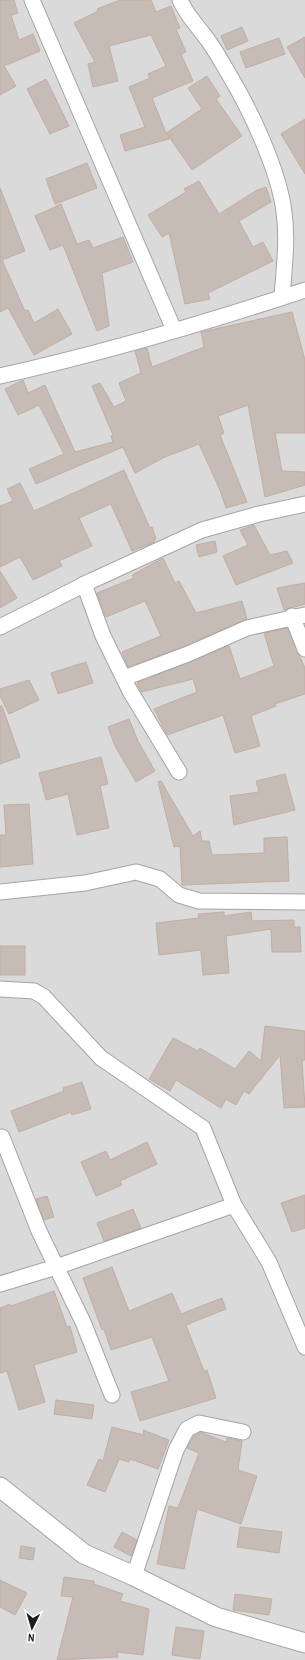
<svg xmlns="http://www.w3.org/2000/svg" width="305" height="1660" font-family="'Archivo Narrow',sans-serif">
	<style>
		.residential { fill: #dbdada }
		.building { fill: #c6bbb5; stroke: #c0aea4 }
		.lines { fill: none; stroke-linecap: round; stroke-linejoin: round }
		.minor-casing { stroke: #a4a4a4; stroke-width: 17 }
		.tertiary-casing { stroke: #a4a4a4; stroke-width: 21 }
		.minor { stroke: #fff; stroke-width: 15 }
		.tertiary { stroke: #fff; stroke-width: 19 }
	</style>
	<rect width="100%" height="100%" fill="#eee9e2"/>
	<rect class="residential" x="0" y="0" width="305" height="1660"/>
	<g class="building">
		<polygon points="0,0 14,0 18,13 11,15 19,40 33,34 40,51 4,66 16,86 0,95"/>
		<polygon points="120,0 151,0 156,12 171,6 180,28 176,29 186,52 181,54 193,81 152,98 166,133 202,109 188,88 207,76 220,96 216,99 242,136 192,170 167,134 169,139 125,151 120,135 145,127 129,87 150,78 148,74 166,66 151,35 109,46 118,81 93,87 88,64 95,62 74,23 98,11 97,9"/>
		<polygon points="242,27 248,41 227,50 221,36"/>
		<polygon points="305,37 305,78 287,47"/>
		<polygon points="279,38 285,54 246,68 240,52"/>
		<polygon points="46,79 69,126 50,134 27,89"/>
		<polygon points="305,119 305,174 281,134"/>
		<polygon points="87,163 97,188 55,204 46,179"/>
		<polygon points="199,181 219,214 257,190 266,187 271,202 239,221 253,247 263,242 273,261 208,293 210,299 185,304 169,233 162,237 148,215 186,192 184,189"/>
		<polygon points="0,188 25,251 2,260 25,311 28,310 34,323 58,309 72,334 34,355 8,308 0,312"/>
		<polygon points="61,204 77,244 89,240 93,248 123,237 133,262 102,273 109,326 97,331 63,245 50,250 35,216"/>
		<polygon points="292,312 305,360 305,433 275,433 282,471 305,472 305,485 265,497 248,405 218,416 224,433 220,435 247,502 226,508 220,490 199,444 165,457 135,473 123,447 36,484 29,469 64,454 39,405 18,415 5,389 23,380 28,393 45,385 75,452 113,442 111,436 113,435 92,386 100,383 114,407 126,401 119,383 141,373 135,351 147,348 152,367 204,347 201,332"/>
		<polygon points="124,470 150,528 152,527 156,539 154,540 155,542 132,551 111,504 79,518 92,546 59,561 62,566 33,580 20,557 0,567 0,506 13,501 7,489 20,483 34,511"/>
		<polygon points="254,525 270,555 287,551 293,563 236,585 223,556 248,545 240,530"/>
		<polygon points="215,541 217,552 199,557 196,545"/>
		<polygon points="163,558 175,583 179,581 196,613 242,601 247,619 185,646 128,667 122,652 161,636 145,601 106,617 97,593 134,578 132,575"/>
		<polygon points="0,571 17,598 0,608"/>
		<polygon points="305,583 305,604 284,610 277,588"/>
		<polygon points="287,628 305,668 305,694 275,704 276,706 251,716 260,746 235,753 223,715 167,735 154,709 197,692 193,679 141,692 137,683 229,646 240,679 274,666 264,633"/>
		<polygon points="86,662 93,683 58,694 51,673"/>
		<polygon points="29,680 39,700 9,714 0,696 0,689"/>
		<polygon points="0,706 2,706 20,757 0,764"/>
		<polygon points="129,719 138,741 155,771 136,782 115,746 108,727"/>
		<polygon points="101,757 108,784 100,786 109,828 77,835 68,794 46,800 39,773"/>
		<polygon points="285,774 295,810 234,825 230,796 259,792 256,781"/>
		<polygon points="161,781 193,836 200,831 202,841 209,841 212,855 264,853 264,838 287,837 289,881 182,885 180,846 174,847 158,782"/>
		<polygon points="29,804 33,864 0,867 0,835 6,835 4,805"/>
		<polygon points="224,912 224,916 251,912 252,921 294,920 294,927 300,927 301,952 272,952 271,929 226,936 229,973 203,975 201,950 159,955 156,923 199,918 198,914"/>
		<rect x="0" y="946" width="25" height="29"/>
		<polygon points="265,1026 305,1031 305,1060 302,1060 305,1107 284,1108 280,1055 249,1094 244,1091 236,1105 226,1099 221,1108 176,1080 170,1091 149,1079 173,1038 198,1051 200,1048 235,1069 249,1051 261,1061"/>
		<polygon points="82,1082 91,1109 72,1115 71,1112 19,1132 11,1111 64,1091 63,1088"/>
		<polygon points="147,1142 157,1164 120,1181 122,1185 96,1196 81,1162 106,1151 110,1160"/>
		<polygon points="305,1195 305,1228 292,1232 281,1203"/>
		<polygon points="47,1196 54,1217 44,1220 36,1199"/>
		<polygon points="133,1209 141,1228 104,1241 97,1223"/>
		<polygon points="112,1267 129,1311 172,1293 181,1314 222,1298 226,1309 186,1325 204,1371 207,1370 216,1398 140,1421 131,1392 169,1381 152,1337 111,1350 104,1329 102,1330 83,1278"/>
		<polygon points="54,1291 67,1327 70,1326 77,1352 34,1365 45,1402 19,1410 7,1371 0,1373 0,1308 10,1304 11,1306"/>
		<polygon points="56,1400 94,1405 92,1419 54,1414"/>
		<polygon points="112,1427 144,1435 143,1430 169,1440 158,1469 130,1459 129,1462 119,1459 105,1492 87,1485 99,1459 103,1461"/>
		<polygon points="200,1432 226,1442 227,1438 242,1441 238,1470 257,1476 241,1524 197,1509 184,1569 157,1564 169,1506 178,1508 199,1453 187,1448 194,1436"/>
		<polygon points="240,1527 282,1532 279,1553 237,1547"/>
		<polygon points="122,1532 137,1540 131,1556 114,1547"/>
		<polygon points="21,1546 35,1548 33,1560 19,1558"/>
		<polygon points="64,1577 94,1581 94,1584 123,1594 120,1601 149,1609 143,1655 117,1652 118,1657 57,1660 73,1597 61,1596"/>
		<polygon points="0,1580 27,1593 15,1615 0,1607"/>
		<polygon points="235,1594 272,1599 269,1615 233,1610"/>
		<polygon points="176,1627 204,1631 200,1659 172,1655"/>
	</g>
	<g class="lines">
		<defs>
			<g id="minor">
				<polyline points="32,0 174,330"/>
				<path d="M180,0c6,14 15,23 24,35 9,11 16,24 23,36 22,36 52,99 57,141 4,28 0,57 -2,85"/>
				<path d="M0,376c103,-23 205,-53 305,-86"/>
				<polyline points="84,584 103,636 130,691 179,772"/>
				<polyline points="292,616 305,649"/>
				<polyline points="0,627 91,581 202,530 259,514 305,504"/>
				<polyline points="124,678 188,654 247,628 305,615"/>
				<polyline points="0,892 85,883 136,872 160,879 179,895 199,901 305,902"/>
				<polyline points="0,989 34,991 44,997 101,1058 203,1128 234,1205"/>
				<polyline points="2,1137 39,1231 83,1322 112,1395"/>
				<polyline points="0,1284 56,1267 234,1205 269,1262 305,1347"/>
				<polyline points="134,1576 176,1450 187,1429 199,1423 243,1432"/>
			</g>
			<polyline id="tertiary" points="0,1487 84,1554 134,1576 216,1617 305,1643"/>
		</defs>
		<use href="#minor" class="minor-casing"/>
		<use href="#tertiary" class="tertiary-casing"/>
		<use href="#minor" class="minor"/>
		<use href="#tertiary" class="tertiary"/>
	</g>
	<g transform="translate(32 1628) rotate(185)" stroke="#ffffff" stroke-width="3" paint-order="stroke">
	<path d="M0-3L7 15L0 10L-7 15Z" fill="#1d1d1d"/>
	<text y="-6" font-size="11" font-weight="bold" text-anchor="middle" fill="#1d1d1d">N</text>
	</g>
</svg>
